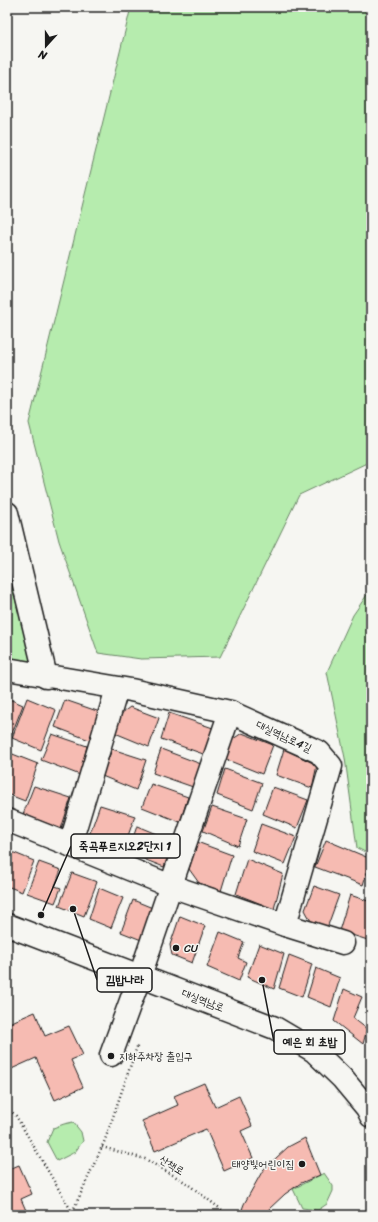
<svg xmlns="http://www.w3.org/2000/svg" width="378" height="1222" font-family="Sriracha,'Poor Story',sans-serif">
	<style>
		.green { fill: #b6ecae; stroke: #698465 }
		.building { fill: #f6bbb2; stroke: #1c1c1c }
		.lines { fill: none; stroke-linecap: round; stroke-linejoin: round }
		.minor-casing { stroke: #1c1c1c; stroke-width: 25 }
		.path { stroke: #1c1c1c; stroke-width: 2.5; stroke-dasharray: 1 3; stroke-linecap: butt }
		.minor { stroke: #f6f6f2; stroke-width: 22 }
		.poi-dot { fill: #1c1c1c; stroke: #f6f6f2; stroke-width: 1.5 }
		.labels { text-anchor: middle; stroke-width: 3; stroke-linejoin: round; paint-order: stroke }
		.street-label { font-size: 11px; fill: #1c1c1c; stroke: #f6f6f2 }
		.poi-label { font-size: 11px; fill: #1c1c1c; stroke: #f6f6f2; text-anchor: start }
		.leader { fill: none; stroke: #1c1c1c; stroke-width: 1.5 }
		.callout-dot { fill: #1c1c1c; stroke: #f6f6f2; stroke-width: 1.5 }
		.callout { fill: #f6f6f2; stroke: #1c1c1c; stroke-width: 1.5 }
		.callout-label { font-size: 12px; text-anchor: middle; font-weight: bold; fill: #1c1c1c }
	</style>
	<rect width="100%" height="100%" fill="#f6f6f2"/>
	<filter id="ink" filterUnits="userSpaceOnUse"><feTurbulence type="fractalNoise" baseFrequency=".025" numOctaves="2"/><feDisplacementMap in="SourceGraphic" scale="8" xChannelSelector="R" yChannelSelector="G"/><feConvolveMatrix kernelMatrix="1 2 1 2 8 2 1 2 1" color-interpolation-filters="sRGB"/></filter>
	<g filter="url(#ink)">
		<g class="green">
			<polygon points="131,7 371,7 371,461 299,495 220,657 141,659 98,653 59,541 29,423"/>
			<polygon points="7,568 32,662 7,659"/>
			<polygon points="371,589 371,855 357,848 345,758 327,672 353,615"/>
			<polygon points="73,1122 81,1132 83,1141 75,1152 57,1161 47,1142 53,1128 64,1124"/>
			<polygon points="324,1173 333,1186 333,1191 327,1204 318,1210 302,1208 293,1189"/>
		</g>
		<g class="building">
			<polygon points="7,698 23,705 9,741 7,740"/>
			<polygon points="27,698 56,710 41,750 12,738"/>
			<polygon points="65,700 100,712 92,741 55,727"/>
			<polygon points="130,707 159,718 149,747 115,733 122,713"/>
			<polygon points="169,713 213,728 206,755 161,739"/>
			<polygon points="242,733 273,745 262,774 225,759 230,741"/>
			<polygon points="52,734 87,746 80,775 41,760"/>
			<polygon points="112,749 146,760 136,790 102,776"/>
			<polygon points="161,749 201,764 193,787 153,773"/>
			<polygon points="284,749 317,765 312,788 276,775"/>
			<polygon points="10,753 38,764 25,801 7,794 7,763"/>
			<polygon points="225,769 262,783 253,809 217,795"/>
			<polygon points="151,784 188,797 180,822 142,807"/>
			<polygon points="34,786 71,798 61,829 23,814"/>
			<polygon points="273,787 308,800 297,828 263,814"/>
			<polygon points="100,805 135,816 123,850 89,836"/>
			<polygon points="212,807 247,819 238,846 203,831"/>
			<polygon points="261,824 296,837 285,864 252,851"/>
			<polygon points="137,826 173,841 164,867 128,853"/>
			<polygon points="326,840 371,859 363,885 315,867"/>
			<polygon points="197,842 232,855 221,891 199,883 189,869"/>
			<polygon points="7,850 34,861 22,892 7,886"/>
			<polygon points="247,859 283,874 274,909 236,894"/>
			<polygon points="39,862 61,870 55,886 61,888 55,903 27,893"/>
			<polygon points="72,873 97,882 84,916 59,906"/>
			<polygon points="314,886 339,895 327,928 312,923 305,910"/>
			<polygon points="99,888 123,898 111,928 89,919"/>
			<polygon points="350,895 371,902 369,909 371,910 371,941 339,931"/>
			<polygon points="133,900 155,909 144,941 121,932"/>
			<polygon points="180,916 205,926 192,963 172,955 170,945"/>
			<polygon points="220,932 244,942 238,958 246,962 239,981 207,967"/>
			<polygon points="259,944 284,954 274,989 247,977"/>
			<polygon points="289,955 312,964 302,997 279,988"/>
			<polygon points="316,968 340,978 331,1007 307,997"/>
			<polygon points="344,989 362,997 353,1018 367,1029 363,1044 334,1021"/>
			<polygon points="35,1012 45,1036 69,1026 83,1055 71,1060 83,1087 55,1100 36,1058 7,1071 7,1035 9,1034 7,1031 7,1024"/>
			<polygon points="204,1083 215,1107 239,1096 252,1126 241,1131 253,1158 224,1171 206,1129 155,1151 142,1121 178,1105 174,1096"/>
			<polygon points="305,1138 320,1175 301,1183 285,1194 269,1209 266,1215 240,1215 244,1204 263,1170 288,1147"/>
			<polygon points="19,1165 32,1194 21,1199 28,1215 7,1215 7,1170"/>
		</g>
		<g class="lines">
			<defs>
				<g id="minor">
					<polyline points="7,513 46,677"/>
					<polyline points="7,669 131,690 230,712 319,752 331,766 285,925"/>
					<polyline points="117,689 70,845 171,886 285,925 343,943"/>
					<polyline points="7,820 70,845"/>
					<polyline points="7,925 275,1028 314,1051 342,1078 367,1108 371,1116"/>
					<polyline points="111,1055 140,976 230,712"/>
				</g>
			</defs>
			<use href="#minor" class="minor-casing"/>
			<g class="path">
				<polyline points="7,1107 16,1116 72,1212"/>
				<polyline points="102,1147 145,1159 185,1182 222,1210 225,1215"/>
				<polyline points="71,1215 105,1140 138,1044"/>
			</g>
			<use href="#minor" class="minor"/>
		</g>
	</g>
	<g class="poi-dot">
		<circle cx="176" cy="948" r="4"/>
		<circle cx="111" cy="1056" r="4"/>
		<circle cx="302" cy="1164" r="4"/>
	</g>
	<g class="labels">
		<g class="street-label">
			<text transform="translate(284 736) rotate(25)" y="4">대실역남로4길</text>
			<text transform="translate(203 1000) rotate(21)" y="4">대실역남로</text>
			<text transform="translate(172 1165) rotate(31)" y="4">산책로</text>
		</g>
		<g class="poi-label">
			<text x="184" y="952">CU</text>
			<text x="119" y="1060">지하주차장 출입구</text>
			<text x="294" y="1168" text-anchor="end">태양빛어린이집</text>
		</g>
	</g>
	<path class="leader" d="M41 915L71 846M73 909L97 980M262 980L274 1042"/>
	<g class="callout-dot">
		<circle cx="41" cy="915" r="4"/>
		<circle cx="73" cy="909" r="4"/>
		<circle cx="262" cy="980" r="4"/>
	</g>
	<g class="callout">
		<rect x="71" y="834" width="109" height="24" rx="4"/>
		<rect x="97" y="968" width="55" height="24" rx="4"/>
		<rect x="274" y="1030" width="71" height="24" rx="4"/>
	</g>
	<g class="callout-label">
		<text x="125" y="850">죽곡푸르지오2단지 1</text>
		<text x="125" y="984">김밥나라</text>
		<text x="310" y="1046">예은 회 초밥</text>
	</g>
	<rect width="378" height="1222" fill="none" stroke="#f6f6f2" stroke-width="24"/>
	<rect x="12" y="12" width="354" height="1198" fill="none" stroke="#1c1c1c" stroke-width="1.5" filter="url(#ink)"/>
	<g transform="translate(46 46) rotate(201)" stroke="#f6f6f2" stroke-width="3" paint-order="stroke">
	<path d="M0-3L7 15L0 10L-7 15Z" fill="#1c1c1c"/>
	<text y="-6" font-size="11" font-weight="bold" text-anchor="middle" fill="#1c1c1c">N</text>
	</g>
</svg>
